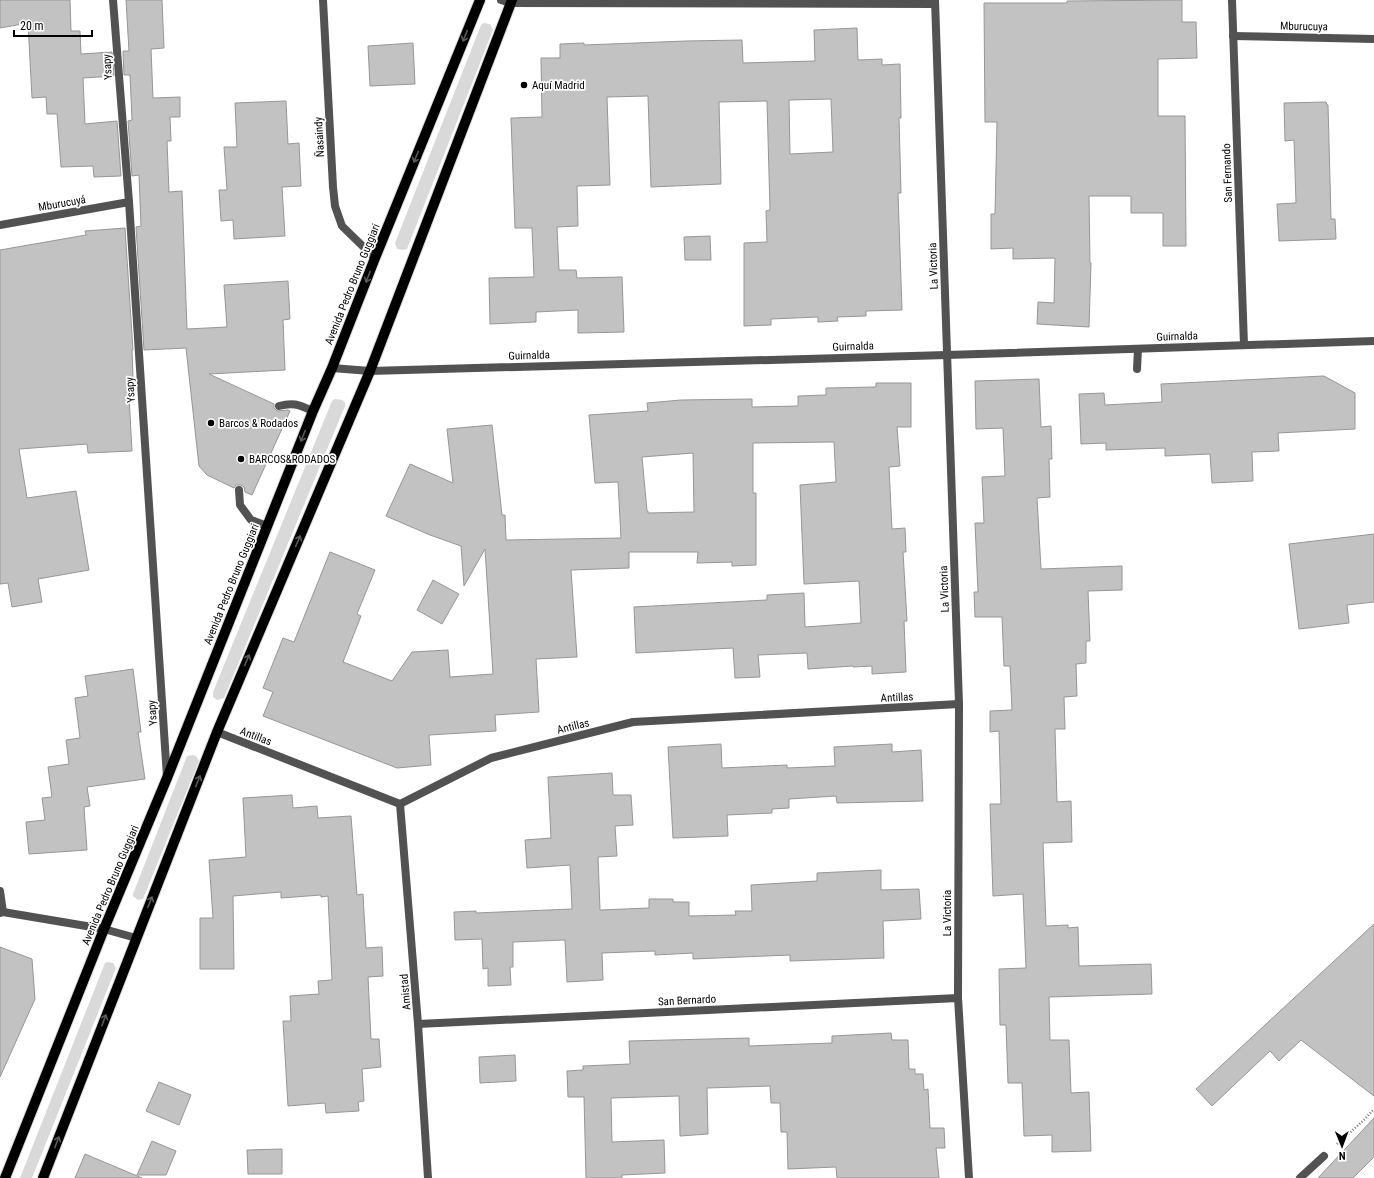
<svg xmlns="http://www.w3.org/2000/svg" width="1374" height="1178" font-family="'Roboto Condensed',sans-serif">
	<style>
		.green { fill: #d9d9d9 }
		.building { fill: #c2c2c2; stroke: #969696; fill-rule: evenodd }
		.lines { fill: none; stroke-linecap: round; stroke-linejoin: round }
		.primary-casing { stroke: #dbdbdb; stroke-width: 12 }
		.path { stroke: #747474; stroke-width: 2.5; stroke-dasharray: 1 2; stroke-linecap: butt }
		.service { stroke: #525252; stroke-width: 8 }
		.minor { stroke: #525252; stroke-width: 8 }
		.tertiary { stroke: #525252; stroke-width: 8 }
		.primary { stroke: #000; stroke-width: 10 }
		.oneway { stroke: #595959 }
		.poi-dot { fill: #000; stroke: #fff; stroke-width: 1.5 }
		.labels { text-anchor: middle; stroke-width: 3.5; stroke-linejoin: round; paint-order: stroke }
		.street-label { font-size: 11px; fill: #000; stroke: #fff }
		.poi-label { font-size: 11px; fill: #000; stroke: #fff; text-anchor: start }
	</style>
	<rect width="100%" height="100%" fill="#fff"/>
	<g class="green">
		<polygon points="484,23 490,24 493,30 407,249 404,250 397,249 395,243 481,25"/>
		<polygon points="335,399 342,400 345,402 345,406 224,698 217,700 213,697 213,692 332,401"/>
		<polygon points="193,755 196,756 199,761 143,899 138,900 133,896 133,894 187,756"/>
		<polygon points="107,962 113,963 116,968 32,1178 20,1178 105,963"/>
	</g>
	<g class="building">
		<polygon points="0,0 70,0 71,31 80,31 81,54 112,52 114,76 83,78 85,124 117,121 121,176 94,177 93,166 61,167 57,114 47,114 46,97 32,98 28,23 0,28"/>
		<polygon points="126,0 162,0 164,48 151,49 153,98 180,97 180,117 170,117 171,141 167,141 169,192 182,191 187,329 227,327 224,285 288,281 290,319 283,320 285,370 209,374 274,404 274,408 277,411 288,410 290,411 252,495 245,492 244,487 241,485 236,485 234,488 207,475 199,466 186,348 144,350 136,227 141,226 139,175 132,176 128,121 132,120 130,75 124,75 123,51 129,51"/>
		<polygon points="1182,0 1182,22 1196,22 1197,58 1158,59 1158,116 1185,116 1186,246 1163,246 1163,213 1131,213 1131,196 1089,196 1090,263 1091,263 1089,327 1037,324 1038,302 1054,303 1055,258 1013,259 1013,248 991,249 991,214 995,214 997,122 985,122 984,3 1067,3 1067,1"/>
		<path d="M857,28l1,32 24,-1v6l18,-1 1,54h-2l2,75h-3l4,117 -36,1v5l-29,1 1,4 -20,1v-5l-47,2v6l-27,1v-83l23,-1 -1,-31 4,-1 -3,-109 -48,1 2,82 -70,3 -3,-91 -41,1 3,88 -33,1 1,40 -21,1 2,43h17l1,8 45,-1 2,55 -46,1v-23l-42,2v10l-46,2 -1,-46 45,-1 -2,-49h-17l-4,-110 31,-1 -1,-59h19v-14l24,-1v2l102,-4 56,-1 1,23 72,-2 -1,-31zM831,99l2,53 -43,2 -1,-54z"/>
		<polygon points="413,43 415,84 370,86 368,46"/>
		<polygon points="286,101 288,144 299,143 301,186 282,187 285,236 234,239 233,220 221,221 219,190 227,190 224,147 237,147 235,103"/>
		<polygon points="1326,102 1327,105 1328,105 1331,219 1335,219 1336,239 1279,241 1277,204 1296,203 1294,140 1285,141 1284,103"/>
		<polygon points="125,228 133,350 132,350 133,378 128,378 132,451 88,453 87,444 19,449 27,498 76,491 89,570 38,579 42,602 12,607 8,583 0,584 0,250 86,235 85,231"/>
		<polygon points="710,236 711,260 685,260 684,237"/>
		<polygon points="1324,376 1355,393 1355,429 1278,433 1279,451 1252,452 1253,481 1212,483 1210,454 1165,456 1165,448 1106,450 1106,443 1081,444 1079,394 1104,393 1105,405 1162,402 1161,384"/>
		<polygon points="1039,379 1041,427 1051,426 1052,459 1049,459 1050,497 1037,498 1041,569 1122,566 1122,590 1088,591 1090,641 1086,641 1086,663 1076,664 1077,696 1064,697 1065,729 1055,729 1057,802 1071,801 1072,842 1043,843 1046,926 1068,925 1068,928 1078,927 1079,966 1151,964 1152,994 1049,997 1050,1040 1069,1040 1071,1093 1089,1092 1091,1151 1052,1152 1052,1135 1024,1136 1022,1083 1008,1083 1006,1025 1000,1025 999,969 1026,968 1023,894 993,896 990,804 1001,804 999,731 990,732 990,711 1012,710 1010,666 1004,666 1002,617 975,617 974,592 978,592 975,523 984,523 982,477 1005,476 1003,428 976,429 975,381"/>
		<path d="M876,383h35v44h-14l3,39 -11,1 3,62 13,-1 1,24h-3l4,69h-3l2,51 -34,2v-8l-19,1v-1l-45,3 -1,-16 -49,2 2,22 -25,1 -2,-30 -97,5 -2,-46 133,-7v-5l37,-2 1,34 56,-4 -2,-42 -55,3 -4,-99 36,-3 -2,-40 -81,1v50h3v72l-24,1v-4l-35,1 1,-11h-69v16l-58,2 6,87 -41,2 3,53 -44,3 1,16 -67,4 2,30 -34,3 -134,-52 10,-24 -10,-4 20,-50 11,4 36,-90 45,18 -18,44 4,2 -18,46 49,19 20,-29 36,-2 2,27 43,-3 -8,-125 -21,37 -3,-40 -31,-11 -44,-19 24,-52 43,19 -6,-54 45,-4 10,90h3l1,25 115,-2 -3,-56 -23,1 -6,-68 59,-4 -1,-8 34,-3 71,-1v8l46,-1v-10l28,-1v-7l50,-1zM693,453l1,59 -46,1v-2h-1l-5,-54z"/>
		<polygon points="1374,534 1374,602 1347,605 1349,623 1299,629 1289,544"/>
		<polygon points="433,580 459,594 442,624 417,610"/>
		<polygon points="133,669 141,732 138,732 145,779 87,787 90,806 84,807 87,850 29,854 26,822 45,820 42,798 52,797 48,767 69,764 66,740 80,738 75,698 88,696 85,676"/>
		<polygon points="721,744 722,768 787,765 787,768 835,766 834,747 892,744 892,752 921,750 923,801 837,803 836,796 789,799 789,808 772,809 772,813 727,815 728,836 673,838 668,747"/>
		<polygon points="612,773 613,795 631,795 633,825 615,826 617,856 598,857 600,910 649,908 649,899 673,899 673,902 689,902 689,916 736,915 735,911 752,911 751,885 817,881 817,873 881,870 881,890 919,889 921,919 883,921 884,958 790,961 790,955 693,959 693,953 655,955 655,951 602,953 603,980 567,982 565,940 513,942 513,967 510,967 511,985 488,986 488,968 483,969 482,939 455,940 454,912 476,911 476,913 572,909 570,865 527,868 525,840 551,838 548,777"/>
		<polygon points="292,795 293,808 317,806 318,818 351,816 357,895 363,894 366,948 382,947 383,976 368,977 371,1039 379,1039 381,1067 362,1069 364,1101 358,1102 359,1111 326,1113 325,1103 288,1106 283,1021 291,1021 290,996 319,994 318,981 332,980 328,896 321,897 321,895 281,898 281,892 233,896 234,969 200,969 200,918 213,918 209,860 246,857 243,798"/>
		<polygon points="1374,924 1374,1096 1301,1040 1279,1061 1270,1051 1212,1106 1196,1089"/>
		<polygon points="0,947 32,959 35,999 0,1077"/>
		<polygon points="891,1033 892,1040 908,1040 909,1069 915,1069 915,1074 923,1074 924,1090 928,1089 930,1128 944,1128 945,1148 936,1148 939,1178 837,1178 836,1167 788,1169 787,1132 781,1132 780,1103 771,1103 770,1086 707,1088 708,1134 680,1136 679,1096 611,1098 612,1142 664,1140 665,1173 622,1175 622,1178 586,1178 584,1097 568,1097 567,1071 583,1070 583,1066 630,1064 629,1041 749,1038 749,1046 832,1043 832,1036"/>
		<polygon points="515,1055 516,1081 480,1083 479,1057"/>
		<polygon points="159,1082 191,1095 179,1125 146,1111"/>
		<polygon points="1374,1118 1374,1157 1353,1178 1318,1178"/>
		<polygon points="152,1141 176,1151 166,1175 137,1175"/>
		<polygon points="282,1149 282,1174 248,1174 247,1150"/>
		<polygon points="85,1154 142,1178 75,1178"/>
	</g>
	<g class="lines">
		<defs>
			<g id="primary">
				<polyline points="5,1178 104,929 167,778 313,411 332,368 375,258 480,0"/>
				<polyline points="43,1178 217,732 370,371 512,0"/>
			</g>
		</defs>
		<use href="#primary" class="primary-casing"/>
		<polyline class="path" points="1337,1144 1365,1119 1374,1109"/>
		<g class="service">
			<polyline points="1137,369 1138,349"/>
			<path d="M279,406c15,-4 20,-1 34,5"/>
			<polyline points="239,490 240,505 251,520 267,526"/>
		</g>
		<g class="minor">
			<polyline points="113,0 129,202 167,777"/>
			<polyline points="323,0 333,187 335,206 342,226 375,258"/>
			<polyline points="501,0 510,3 935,4"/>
			<polyline points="935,0 959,704 958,998 969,1178"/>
			<polyline points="1232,0 1244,345"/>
			<polyline points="1233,36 1374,39"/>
			<polyline points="0,225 129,202"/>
			<polyline points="332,368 370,371 947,355 1374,341"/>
			<polyline points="217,732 400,804 491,758 633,722 959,704"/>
			<polyline points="400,804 418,1024 428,1178"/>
			<polyline points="0,891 3,912"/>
			<polyline points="418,1024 958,998"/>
			<polyline points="1300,1178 1324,1156"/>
		</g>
		<polyline class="tertiary" points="0,913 3,912 104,929 136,938"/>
		<use href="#primary" class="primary"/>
	</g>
	<defs><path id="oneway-shaft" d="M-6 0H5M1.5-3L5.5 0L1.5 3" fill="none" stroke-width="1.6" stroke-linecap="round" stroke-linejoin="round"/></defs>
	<g class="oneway">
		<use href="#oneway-shaft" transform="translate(465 36) rotate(112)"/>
		<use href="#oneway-shaft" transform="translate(416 157) rotate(112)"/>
		<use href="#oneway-shaft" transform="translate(368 277) rotate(111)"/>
		<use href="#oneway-shaft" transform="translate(303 436) rotate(112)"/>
		<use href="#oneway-shaft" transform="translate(298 541) rotate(-67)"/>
		<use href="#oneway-shaft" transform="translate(247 660) rotate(-67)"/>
		<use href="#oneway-shaft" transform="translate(198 781) rotate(-68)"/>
		<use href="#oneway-shaft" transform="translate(150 902) rotate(-68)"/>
		<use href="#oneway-shaft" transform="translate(104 1020) rotate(-69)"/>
		<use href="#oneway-shaft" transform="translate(57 1142) rotate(-69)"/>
	</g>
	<g class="poi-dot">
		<circle cx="524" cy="85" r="4"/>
		<circle cx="211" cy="423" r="4"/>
		<circle cx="241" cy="459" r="4"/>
	</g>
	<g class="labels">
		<g class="street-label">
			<text transform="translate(1304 26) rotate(1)" y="4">Mburucuya</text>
			<text transform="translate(107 67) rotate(-94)" y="4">Ysapy</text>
			<text transform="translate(319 137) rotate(-93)" y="4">Ñasaindy</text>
			<text transform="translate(1227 173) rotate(-92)" y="4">San Fernando</text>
			<text transform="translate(62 203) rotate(-10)" y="4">Mburucuyá</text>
			<text transform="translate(933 266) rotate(-92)" y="4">La Victoria</text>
			<text transform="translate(352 284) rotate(-68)" y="4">Avenida Pedro Bruno Guggiari</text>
			<text transform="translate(1177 336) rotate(-2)" y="4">Guirnalda</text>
			<text transform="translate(853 346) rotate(-2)" y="4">Guirnalda</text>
			<text transform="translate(529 355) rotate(-2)" y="4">Guirnalda</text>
			<text transform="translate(130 390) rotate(-94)" y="4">Ysapy</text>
			<text transform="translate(231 584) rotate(-68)" y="4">Avenida Pedro Bruno Guggiari</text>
			<text transform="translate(944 589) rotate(-92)" y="4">La Victoria</text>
			<text transform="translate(897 697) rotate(-3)" y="4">Antillas</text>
			<text transform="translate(152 713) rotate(-94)" y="4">Ysapy</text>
			<text transform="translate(573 726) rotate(-14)" y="4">Antillas</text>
			<text transform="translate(256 736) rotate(21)" y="4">Antillas</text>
			<text transform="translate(110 885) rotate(-67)" y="4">Avenida Pedro Bruno Guggiari</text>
			<text transform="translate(947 913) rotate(-90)" y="4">La Victoria</text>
			<text transform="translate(405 992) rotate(-95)" y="4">Amistad</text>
			<text transform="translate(687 1000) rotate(-3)" y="4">San Bernardo</text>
		</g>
		<g class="poi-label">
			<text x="532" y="89">Aquí Madrid</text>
			<text x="219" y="427">Barcos &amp; Rodados</text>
			<text x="249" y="463">BARCOS&amp;RODADOS</text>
		</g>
	</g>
	<g transform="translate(1342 1146) rotate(179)" stroke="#ffffff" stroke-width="3" paint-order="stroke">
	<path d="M0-3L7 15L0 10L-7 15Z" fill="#000000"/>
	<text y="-6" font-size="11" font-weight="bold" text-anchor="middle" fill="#000000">N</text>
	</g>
	<path d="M14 30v6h78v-6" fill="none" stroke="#000000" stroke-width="2"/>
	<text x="20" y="30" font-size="12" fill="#000000" stroke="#ffffff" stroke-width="3" paint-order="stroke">20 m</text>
</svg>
